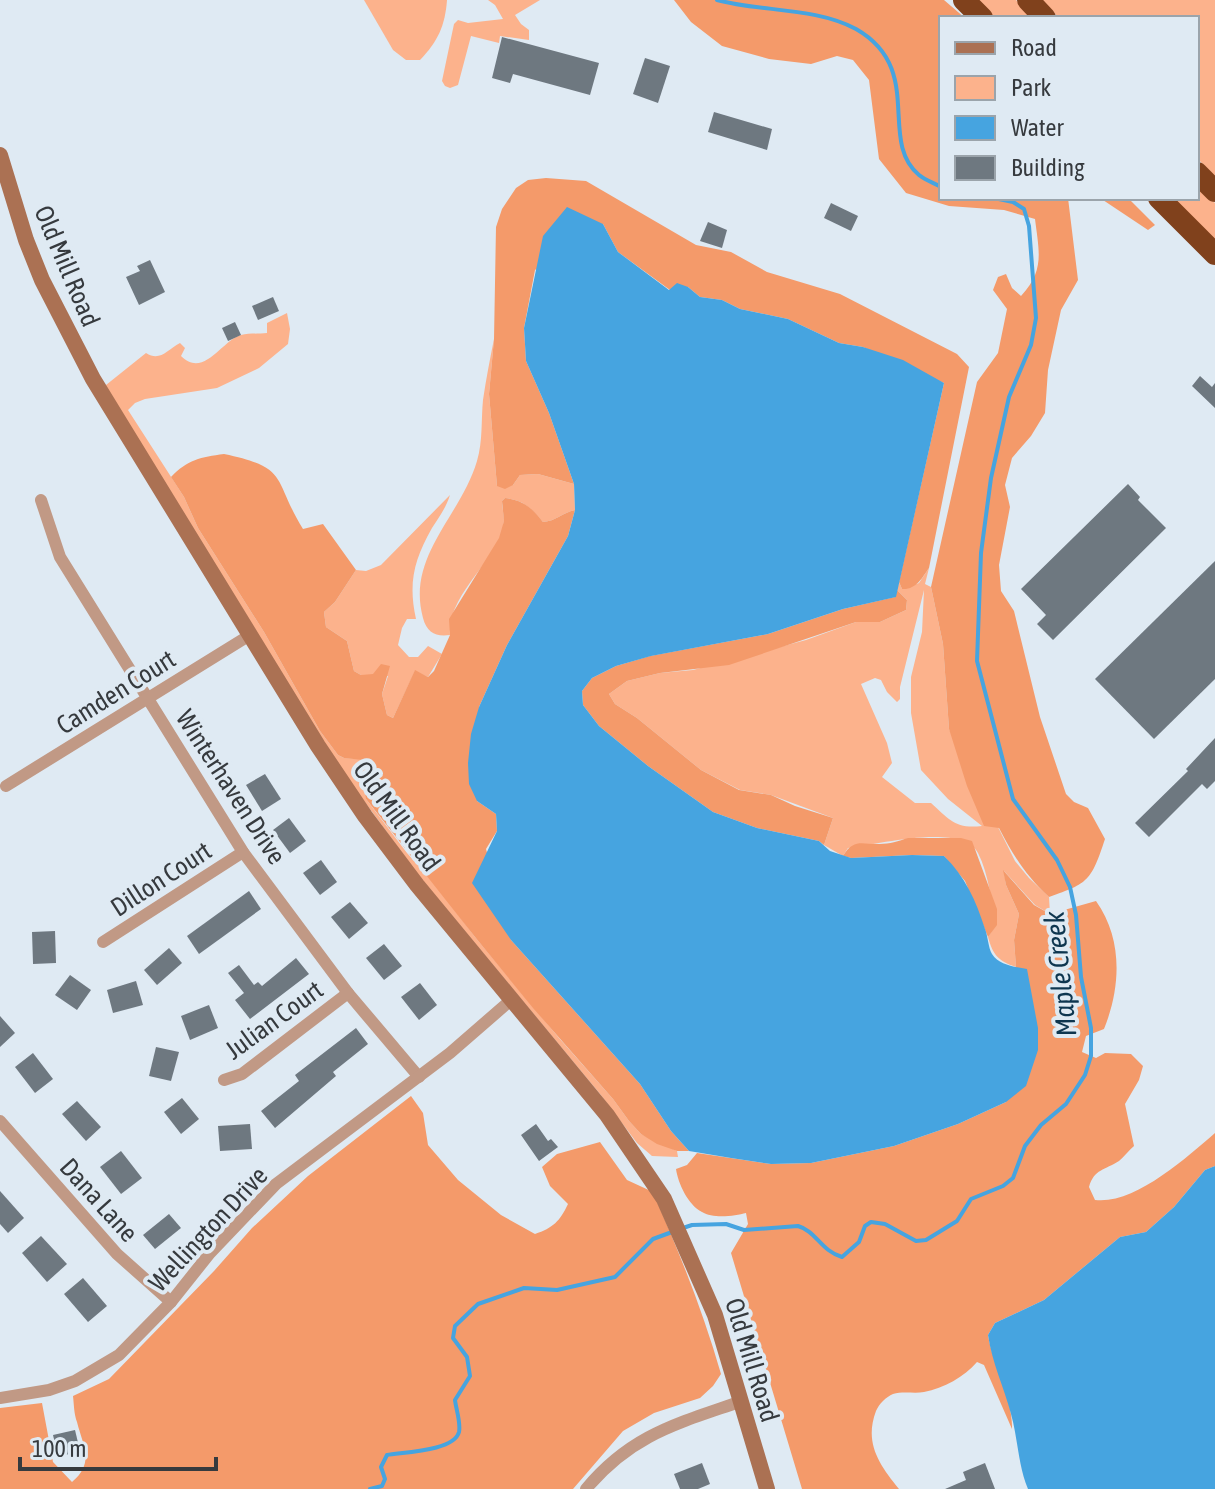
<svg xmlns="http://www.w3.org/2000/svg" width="1215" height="1489" font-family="'Asap Condensed',sans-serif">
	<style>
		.green { fill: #fcb28c; fill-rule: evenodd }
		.forest { fill: #f49a6a }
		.water { fill: #46a4e0 }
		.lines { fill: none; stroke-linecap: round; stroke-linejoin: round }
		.stream { stroke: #46a4e0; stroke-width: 4 }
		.building { fill: #6e7880 }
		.street { stroke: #c19985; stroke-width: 12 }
		.secondary { stroke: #ab7153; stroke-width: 16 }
		.highway { stroke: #80411c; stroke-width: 22 }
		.labels { text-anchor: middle; stroke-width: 8; stroke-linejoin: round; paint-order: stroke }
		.street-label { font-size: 26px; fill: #363a3e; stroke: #dfeaf3 }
		.water-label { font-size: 28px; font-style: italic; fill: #0e364f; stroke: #dfeaf3 }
	</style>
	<rect width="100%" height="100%" fill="#dfeaf3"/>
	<g class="green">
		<path d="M364,0h83c-2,26 -9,41 -27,60h-14l-13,-10z"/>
		<polygon points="488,0 540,0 515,15 521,24 529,30 529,40 500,36 499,43 471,36 458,85 450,88 445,86 442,81 454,24 458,20 468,23 503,19 495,5"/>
		<polygon points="975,0 1016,0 1033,18 993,18"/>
		<polygon points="1042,0 1215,0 1215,177 1197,158 1197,18 1059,18"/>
		<polygon points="1197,185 1215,203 1215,243 1171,198 1197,198"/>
		<path d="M287,313l3,16 -2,15 -29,24 -42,20 -72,11 -10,4 -7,7 56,87 14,31 66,104 56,99 18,24 6,3 19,1 3,40 41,54 31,35 37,49 84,101 54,61 16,22 12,13 36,17 1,6 -26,-1 -15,-13 -37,-49 -181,-218 -82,-112 -230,-373 -1,-6 40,-32c14,9 21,-3 34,-10l5,5 -4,8c23,23 41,-16 60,-21 8,-2 18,-1 26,-2v-10z"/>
		<path d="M494,339l-5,55 8,92 16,-1 7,-10 18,-1 36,10 1,26c-13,3 -19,11 -32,12 -12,-14 -19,-22 -38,-24l-3,3c0,6 2,14 2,20 -2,37 -57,71 -54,114 -14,2 -23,-2 -27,-17 -17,-62 38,-102 54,-157 6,-20 4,-41 6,-61 3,-21 7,-41 11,-61z"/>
		<path d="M450,495c-4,13 -11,22 -18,33 -18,32 -24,55 -16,91h-9l-5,9 -4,17 11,12h9l10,-11 14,8 -14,23 -13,-6 -22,47 -6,-3 -5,-21 6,-18 -27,-1 -7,-4 -7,-30 -21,-14 -2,-15 11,-10 21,-32 10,1 15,-6z"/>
		<path d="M929,568l-4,16 6,3 12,57 6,85 66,132 14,17 20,19 1,17 -15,-9 -31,-34 2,14 13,29 -5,26 2,27c-18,-6 -23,-12 -28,-30l8,-12c-5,-23 -7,-51 -18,-72 -16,-31 -102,-8 -130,-5l-5,8 -19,-11 9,-27 -62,-23 -31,-5 -39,-20 -64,-52 -22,-14 -6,-10 18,-13 33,-8 33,-3 113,-30 50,-18h24l26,-12 1,-10 -10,-10 2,-8 3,7 17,-6zM924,590l-2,42 -11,45v36l10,57 27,29 34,27c-27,3 -32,-6 -51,-23h-16l-33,-26 10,-14 -5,-20 -26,-59 14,-6 6,2 6,12 10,10 3,-3v-12z"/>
	</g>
	<g class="forest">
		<path d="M674,0h270l21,18h-24v180h127l10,82 -17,30 -13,60 -3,43 -14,23 -19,22 -7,27 5,22 -11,58 2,26 13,20 26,106 26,77 8,8 14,6 17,31c-14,42 -16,44 -56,58 -23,-21 -36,-42 -50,-69l-15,-2 -17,-40 -18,-57 -6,-85 -12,-57 46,-205 21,-29 9,-44 -14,-19 5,-13 8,-3 6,14 9,8c24,-26 18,-44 14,-77l-31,-9 -55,-4 -43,-13 -27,-34 -10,-79 -16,-20 -16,-4 -26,8 -42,-5 -47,-13 -31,-24z"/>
		<path d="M546,178l40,3 110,64 35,7 36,20 73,22 117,60 12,13 -40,201c-7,10 -13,22 -27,21l-3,-7 45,-199 -81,-36 -24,-4 -51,-24 -48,-10 -18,-9 -22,-3 -12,-10 -18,3 -52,-38 -15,-28 -68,46 -11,58 2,33 23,52 25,71 -36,-10 -18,1 -7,10 -8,4 -8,-3 -8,-92 5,-55 2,-112 6,-18 14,-21 12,-8z"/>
		<polygon points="1100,198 1128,198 1155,225 1148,230"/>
		<path d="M224,454c67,14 48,25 79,75l20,-5 33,46 -21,32 -11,10 2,15 21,14 7,30 7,4 12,-1 8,-10 9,2 -8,28 5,21 6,3 22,-48 13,7 6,-6 16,-36 -1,-16 50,-81 5,-17 -2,-20 3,-3c19,2 27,10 38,24 13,-1 19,-9 32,-12l-7,26 -61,109 -28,62 -2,94 19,13 1,17 -11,18 25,91 129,144 31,47 18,20h-12l-20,-7 -16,-10 -12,-13 -16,-22 -80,-91 -58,-71 -109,-138 -6,-27 3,-12 -19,-2 -6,-3 -18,-24 -56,-99 -66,-104 -14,-31 -13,-20c16,-17 30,-20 53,-23z"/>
		<polygon points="897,590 907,600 906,610 880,622 856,622 729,665 660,673 627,681 609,694 615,704 637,718 701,770 739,790 771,795 795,806 833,818 824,845 819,841 757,828 713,812 648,766 599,726 583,705 582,691 592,678 616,666 650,656 768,634 843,609 895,597"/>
		<path d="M908,838h53l11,3 25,68v16l-9,12 -23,-56 -21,-25 -32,-1 -61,3 -8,-2c11,-19 21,-11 37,-12 9,0 19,-3 28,-6z"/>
		<path d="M1003,870l31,35 16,9 46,-13c27,38 25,86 8,128l-18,7 -4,16 14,6 9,-5 26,1 12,12 -4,14 -14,24 9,42c-5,4 -10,11 -15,15 -14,9 -25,8 -30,26l6,13c39,5 91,-42 120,-67v33l-10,4 -31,37 -28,25 -26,5 -76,63 -49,23 -7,12c5,31 25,63 24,94l-28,-64 -7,-3c-13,15 -33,26 -53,30 -9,2 -21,-1 -31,2 -7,3 -14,10 -17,17 -12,32 3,53 23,78h-97l-71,-236 17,-29 -2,-11c-11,3 -33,6 -44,-1 -14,-7 -24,-29 -26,-43l11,-4 10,-12 74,11 40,-1 83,-17 64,-22 48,-22 10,-135 -2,-27 5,-26 -13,-29z"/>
		<path d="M411,1096l12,17 5,32 30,35 43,35 34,19c18,-6 25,-13 33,-30l-18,-18 -8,-19 15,-13 43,-12 27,38 26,12c26,60 50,119 68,182l-8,12 -13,12 -46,15 -31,18 -50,58h-573v-81l42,-5 11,59 19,20c23,-19 11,-36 5,-60 -3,-8 -3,-17 -4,-26l36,-17 105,-108 38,-43 56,-52z"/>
	</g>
	<g class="water">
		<path d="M567,207l36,17 15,28 51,38 8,-7 11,4 12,10 22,3 18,9 48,10 51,24 24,4 40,13 41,23 -48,214 -53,12 -75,25 -117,22 -35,10 -24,12 -10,13 1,14 16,21 49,40 65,46 44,16 62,13 11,10 21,7 61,-3 32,1c21,20 32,45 41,73 3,7 3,18 7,25 7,11 23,13 35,15l11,59v22l-12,36 -20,16 -48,22 -64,22 -83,17 -40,1 -40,-6 -42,-7 -18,-20 -31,-47 -129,-144 -39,-57 25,-52 -1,-17 -19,-13 -8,-17 -1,-21 3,-29 8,-27 28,-62 61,-109 7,-26 -1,-26 -25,-71 -23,-52 -2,-33 19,-92z"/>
		<path d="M1215,1166v323h-187c-10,-24 -10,-50 -17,-75 -7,-27 -19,-51 -23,-79l7,-12 49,-23 76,-63 26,-5 28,-25 31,-37z"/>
	</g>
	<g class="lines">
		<g class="stream">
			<path d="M717,0c44,12 98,7 139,29 70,40 21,111 63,146 6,5 15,8 22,12"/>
			<path d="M680,1229l12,-4 34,-1 18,6 54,-4c18,5 23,25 44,31l17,-15 6,-16 6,-4 14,2 31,17 10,-1 31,-19 14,-22 32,-13 10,-8 12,-32 16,-21 25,-21 19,-29 6,-19v-28l-10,-51 -5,-62 -6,-28 -13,-27 -44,-61 -36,-138 4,-108 10,-75 18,-81 22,-52 5,-27 -7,-92 -5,-17 -11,-7 -19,-4"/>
			<path d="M370,1489l12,-3 3,-7 -4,-12 6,-12c17,-3 67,-4 72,-23 2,-9 -3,-23 -4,-32l15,-24 -3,-19 -14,-19 2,-12 23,-22 46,-16 33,2 58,-13 38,-38 19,-7"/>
		</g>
	</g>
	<g class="building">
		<polygon points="502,37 599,63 590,95 513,74 510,83 492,78"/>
		<polygon points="645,58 670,66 658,103 633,94"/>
		<polygon points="714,112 772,129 767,150 708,132"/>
		<polygon points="831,203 858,216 851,231 824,218"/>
		<polygon points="708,222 727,230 722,248 700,241"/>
		<polygon points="150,260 165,292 139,305 126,277 140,271 137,266"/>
		<polygon points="273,297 279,311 258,320 252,306"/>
		<polygon points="235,322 241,335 228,341 222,328"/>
		<polygon points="1200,376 1212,387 1215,383 1215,408 1192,386"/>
		<polygon points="1128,484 1140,497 1138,500 1166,528 1053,640 1037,624 1046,615 1021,589"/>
		<polygon points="1215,561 1215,679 1154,739 1095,679"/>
		<polygon points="1215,738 1215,781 1207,789 1202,784 1149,837 1135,823 1188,771 1186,769"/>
		<polygon points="265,774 281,799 262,811 246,785"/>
		<polygon points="289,818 306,841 290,853 273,830"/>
		<polygon points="321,860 337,882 320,895 303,873"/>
		<polygon points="249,891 261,909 199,954 187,936"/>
		<polygon points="350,902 368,923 349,939 331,917"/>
		<polygon points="55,931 56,963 33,964 32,932"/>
		<polygon points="384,944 402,966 384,980 366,958"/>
		<polygon points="169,948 182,963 157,985 144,970"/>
		<polygon points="296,958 309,974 250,1019 235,1000 244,993 228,973 239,965 254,985 258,982 262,986"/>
		<polygon points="70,975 91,990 77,1010 55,995"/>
		<polygon points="136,981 143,1005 113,1013 107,990"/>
		<polygon points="420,983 437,1005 419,1020 401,997"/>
		<polygon points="209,1005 218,1028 190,1040 181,1016"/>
		<polygon points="0,1016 15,1033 0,1047"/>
		<polygon points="356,1028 368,1044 333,1072 336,1076 275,1128 261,1111 299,1081 295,1075"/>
		<polygon points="156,1047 179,1052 171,1081 149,1076"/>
		<polygon points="33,1053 53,1079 35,1093 15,1067"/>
		<polygon points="182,1098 199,1119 181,1134 164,1112"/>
		<polygon points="77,1101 101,1127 86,1141 62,1114"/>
		<polygon points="250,1124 252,1149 220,1151 218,1126"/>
		<polygon points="536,1124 548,1141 551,1139 558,1147 539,1161 521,1135"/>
		<polygon points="121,1151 142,1178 121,1194 100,1167"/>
		<polygon points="0,1191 24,1218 8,1233 0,1224"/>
		<polygon points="169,1214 181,1228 155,1249 143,1235"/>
		<polygon points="41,1236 67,1264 47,1282 22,1253"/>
		<polygon points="83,1278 107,1306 88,1322 64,1294"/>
		<polygon points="75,1430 80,1451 58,1457 53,1435"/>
		<polygon points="702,1463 710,1484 698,1489 680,1489 674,1474"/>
		<polygon points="985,1463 995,1489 945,1489 966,1480 963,1472"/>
	</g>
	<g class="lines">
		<g class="street">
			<polyline points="41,500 60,557 243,852 348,993 419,1077"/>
			<polyline points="6,786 250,635"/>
			<polyline points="103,942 243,852"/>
			<polyline points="224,1080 242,1074 348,993"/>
			<polyline points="0,1121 117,1254 171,1302"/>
			<polyline points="0,1398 49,1390 75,1381 119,1355 171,1302 210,1253 276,1184 450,1053 511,1000"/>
			<path d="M586,1489c45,-54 90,-65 153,-87"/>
		</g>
		<polyline class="secondary" points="0,155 26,240 42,280 93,379 318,746 365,816 417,885 607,1115 664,1199 715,1315 767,1489"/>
		<g class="highway">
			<polyline points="964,0 982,18"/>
			<polyline points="1028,0 1045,18"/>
			<polyline points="1197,173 1215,191"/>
			<polyline points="1159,198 1215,254"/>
		</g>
	</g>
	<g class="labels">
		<g class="street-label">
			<text transform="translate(67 266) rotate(67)" y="9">Old Mill Road</text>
			<text transform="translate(116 692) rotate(-32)" y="9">Camden Court</text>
			<text transform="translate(231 787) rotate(57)" y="9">Winterhaven Drive</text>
			<text transform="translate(397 816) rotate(54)" y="9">Old Mill Road</text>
			<text transform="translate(161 879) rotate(-33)" y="9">Dillon Court</text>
			<text transform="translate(274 1020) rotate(-36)" y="9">Julian Court</text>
			<text transform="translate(99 1200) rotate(48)" y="9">Dana Lane</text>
			<text transform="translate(208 1229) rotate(-47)" y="9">Wellington Drive</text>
			<text transform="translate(752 1360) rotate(73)" y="9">Old Mill Road</text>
		</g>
		<g class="water-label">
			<text transform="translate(1060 974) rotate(-96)" y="10">Maple Creek</text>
		</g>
	</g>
	<rect x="939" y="16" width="260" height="184" fill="#dfeaf3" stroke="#9ba4ab" stroke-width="2"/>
	<rect x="955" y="42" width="40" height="12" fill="#ab7153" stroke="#9ba4ab" stroke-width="2"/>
	<text x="1011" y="56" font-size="24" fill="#363a3e">Road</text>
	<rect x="955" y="76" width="40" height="24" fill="#fcb28c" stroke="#9ba4ab" stroke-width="2"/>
	<text x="1011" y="96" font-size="24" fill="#363a3e">Park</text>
	<rect x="955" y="116" width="40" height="24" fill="#46a4e0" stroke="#9ba4ab" stroke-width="2"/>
	<text x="1011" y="136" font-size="24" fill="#363a3e">Water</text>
	<rect x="955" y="156" width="40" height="24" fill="#6e7880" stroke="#9ba4ab" stroke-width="2"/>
	<text x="1011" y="176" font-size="24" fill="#363a3e">Building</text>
	<path d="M20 1457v12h196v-12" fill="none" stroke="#363a3e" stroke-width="4"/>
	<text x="32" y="1457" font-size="24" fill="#363a3e" stroke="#dfeaf3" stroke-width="6" paint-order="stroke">100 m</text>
</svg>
